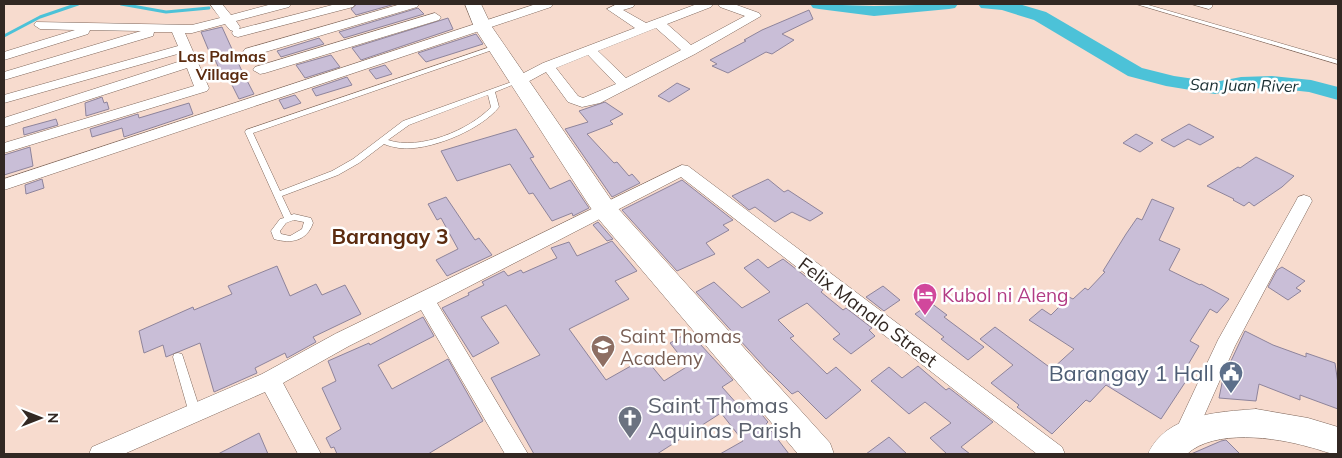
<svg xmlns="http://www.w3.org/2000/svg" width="1342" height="458" font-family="Mulish,sans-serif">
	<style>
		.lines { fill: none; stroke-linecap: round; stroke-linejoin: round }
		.stream { stroke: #4cc2d8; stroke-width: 3 }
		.river { fill: #4cc2d8; fill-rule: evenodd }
		.building { fill: #c9bed7; stroke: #8e849b }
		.service-casing { stroke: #80685c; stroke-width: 1 }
		.minor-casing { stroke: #80685c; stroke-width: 1 }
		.secondary-casing { stroke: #80685c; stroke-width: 1 }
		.service { fill: #fff; fill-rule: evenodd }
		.minor { fill: #fff; fill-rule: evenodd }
		.secondary { fill: #fff; fill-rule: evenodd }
		.labels { text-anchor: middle; stroke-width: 5; stroke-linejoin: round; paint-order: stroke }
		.far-neighbourhood-label { font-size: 16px; font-weight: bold; fill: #5b2b0f; stroke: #fff }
		.far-water-label { font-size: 16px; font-style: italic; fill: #192e32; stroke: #fff }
		.hotel-label { font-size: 19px; fill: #b23c85; stroke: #fff; text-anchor: start }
		.street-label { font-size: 19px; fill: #322823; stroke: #fff }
		.education-label { font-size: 19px; fill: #785e54; stroke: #fff; text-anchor: start }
		.quarter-label { font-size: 21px; font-weight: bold; fill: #5b2b0f; stroke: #fff }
		.near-service-label { font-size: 22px; fill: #4e5e75; stroke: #fff; text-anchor: end }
		.near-worship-label { font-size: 22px; fill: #5b616d; stroke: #fff; text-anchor: start }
	</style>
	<rect width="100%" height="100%" fill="#f7dbce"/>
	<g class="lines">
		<g class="stream">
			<polyline points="121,4 166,12 209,8"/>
			<polyline points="4,36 40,17 78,4"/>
		</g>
		<g class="river">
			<polygon points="810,4 874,6 958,4 955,8 949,9 874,16 819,9 813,8"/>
			<polygon points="978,4 1019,4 1046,12 1142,68 1174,76 1215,82 1241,77 1272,76 1311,80 1338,87 1338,100 1309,92 1272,88 1241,89 1215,94 1166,86 1128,76 1034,20 1002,10 981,8"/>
		</g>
	</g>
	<g class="building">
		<polygon points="357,4 395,4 356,15 351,9"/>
		<polygon points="418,8 424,14 344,38 339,32"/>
		<polygon points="809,10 813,19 782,34 794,40 772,54 766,52 728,73 712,66 717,64 710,60 746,41 744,40 762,30"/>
		<polygon points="448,18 453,29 361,60 352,48"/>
		<polygon points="222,27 241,69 254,94 239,99 228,77 223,78 213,55 211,56 201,32"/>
		<polygon points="476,34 483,44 426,62 418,53"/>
		<polygon points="319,38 324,44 281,57 277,51"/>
		<polygon points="331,55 340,67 305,78 296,65"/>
		<polygon points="385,65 392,74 376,79 369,70"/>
		<polygon points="347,77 352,85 316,96 312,89"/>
		<polygon points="677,83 690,89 669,102 658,96"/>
		<polygon points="295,95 301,103 284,109 279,100"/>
		<polygon points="102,97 104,103 107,102 109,109 86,116 85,103"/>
		<polygon points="605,102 623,114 610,121 613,124 587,134 614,163 617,162 629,176 632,174 640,183 612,197 565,129 588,122 579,111"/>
		<polygon points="189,103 193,114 124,137 122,128 92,137 90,129 138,114 139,118"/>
		<polygon points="56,119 58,125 24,135 23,128"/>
		<polygon points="1189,124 1214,137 1200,145 1188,139 1174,147 1161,140"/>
		<polygon points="516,129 534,157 530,158 550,189 570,180 589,208 573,216 572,213 552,221 533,193 529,194 510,164 457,181 441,151"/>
		<polygon points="1136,134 1153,143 1140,152 1123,143"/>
		<polygon points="30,147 33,166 4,175 4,155"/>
		<polygon points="1256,157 1294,176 1282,187 1254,206 1249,202 1244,206 1233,200 1234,199 1207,186 1238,167 1240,168"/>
		<polygon points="42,179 44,188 26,194 25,185"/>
		<polygon points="768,179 784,192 788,190 823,213 810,221 792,212 775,222 755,207 749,210 732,196"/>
		<polygon points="682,180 733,220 723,225 729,230 706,243 715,254 677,271 622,210"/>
		<polygon points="446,197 475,240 479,238 492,255 447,276 436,260 458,249 441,218 437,220 428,204"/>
		<polygon points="1152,199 1174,208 1159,240 1180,249 1169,270 1200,285 1201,284 1229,299 1217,313 1210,309 1190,341 1199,346 1182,375 1188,378 1161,419 1106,385 1090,402 1086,400 1052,434 1017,407 1019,405 991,383 1013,365 980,339 995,327 1052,369 1074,349 1029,320 1042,309 1051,315 1069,297 1073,299 1085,288 1088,290 1105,272 1103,271 1126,234 1137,218 1142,220"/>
		<polygon points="598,222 613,239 607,241 593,225"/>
		<polygon points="612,241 637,271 615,281 629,299 569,329 606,380 645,358 664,381 688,366 670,343 689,332 733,380 722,387 747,415 757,409 768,422 766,424 789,454 720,454 743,441 721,413 657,454 534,454 491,378 540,355 506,305 481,317 499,343 473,357 442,308 469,295 468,293 484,285 482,282 504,271 508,276 521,270 523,273 557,258 551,248 569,242 577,256"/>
		<polygon points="758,259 768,268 783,259 823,290 821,292 843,310 846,308 872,328 869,330 875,336 851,354 833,339 840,334 807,303 778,320 794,336 790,338 827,374 836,367 861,390 826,419 798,391 792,394 770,372 769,372 696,292 714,282 742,308 770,292 744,268"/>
		<polygon points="277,266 290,296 316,284 322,295 345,285 361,314 313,337 316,342 287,358 285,353 255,368 257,373 214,392 200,343 166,357 163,345 144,353 139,331 193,307 194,310 232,294 228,286"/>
		<polygon points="1282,267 1305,281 1296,288 1301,291 1288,300 1268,287 1277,270"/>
		<polygon points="883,286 900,300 884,311 866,297"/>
		<polygon points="931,303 947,315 944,317 984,347 968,360 941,339 944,337 915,314"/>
		<polygon points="423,317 434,336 378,365 392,389 448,359 483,421 428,454 337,454 334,447 331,448 326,438 341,429 322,388 336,381 328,361 369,343 370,345"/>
		<polygon points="1245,331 1273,345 1306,357 1306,353 1335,363 1338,384 1338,409 1300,395 1300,400 1259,384 1256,401 1219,398 1223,378"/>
		<polygon points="918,366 946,390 949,388 993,422 961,447 970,454 947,454 930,438 951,423 925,402 909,414 871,381 889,367 902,378"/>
		<polygon points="259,433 268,454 218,454"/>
		<polygon points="889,437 907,454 866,454"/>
		<polygon points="1226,440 1240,454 1191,454 1221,441"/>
	</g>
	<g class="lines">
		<defs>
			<g id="service">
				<polygon points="1136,4 1145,4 1338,60 1338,64"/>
				<polygon points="1191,4 1212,4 1212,7 1209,9"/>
				<path d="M496,45l2,1v2l-245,85 27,58 52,-20 21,-12 50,-38 114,-41 2,-1 3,2 -27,11 4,15c-18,23 -71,45 -100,41 -5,-1 -11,-2 -15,-4l-25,19 -21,12 -56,21 9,19 3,-1 17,4 2,5c-6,18 -22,21 -39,16l-3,-8 9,-12 4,-1 -39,-86 1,-2zM488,95l3,12c-21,23 -72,44 -103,33l21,-15zM294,220l10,2 -2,7 -12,7 -9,-2 -1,-3 6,-8z"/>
				<polygon points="178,353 182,354 183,357 201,413 199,416 195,418 191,416 189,413 173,357 174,354"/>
			</g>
			<g id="minor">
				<polygon points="210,4 222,4 231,15 272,4 291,4 289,7 236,21 240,27 239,29 336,4 355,4 353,7 238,37 234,36 232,33 233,31 230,30 225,24 192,33 185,33 209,88 207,91 4,153 4,143 194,86 187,68 4,127 4,118 184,60 181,53 4,103 4,95 178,46 172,32 154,32 153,36 4,80 4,72 141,31 90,30 88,34 4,60 4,52 75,30 40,29 34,25 36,22 192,25 220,18"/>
				<polygon points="401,4 419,4 417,7 255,55 250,56 243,52 245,49"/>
				<polygon points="536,4 553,4 551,7 4,190 4,179"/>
				<path d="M617,4h18l-2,3 -10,3 23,13 51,-19h16l-2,3 -44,17 24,21 54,-29 -25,-9 -2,-3h16l25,9 2,3 -66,38 -95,49 -18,4 -14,-5 -22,-30 -22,12h-10l-2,-3 2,-3 29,-15 92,-35 -28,-19zM656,28l25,22 -55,28 -28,-27zM588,55l28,29 -33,14 -5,-2 -22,-28z"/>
				<polygon points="435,13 441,17 439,20 265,73 260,74 253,70 255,67"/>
				<polygon points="682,165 688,166 1062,447 1065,454 1037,454 681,177 437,303 528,454 505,454 421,310 349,346 283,383 321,454 298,454 265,392 124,454 89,454 92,447 262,374 335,334"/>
				<polygon points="1304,195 1310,197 1312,201 1235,346 1192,443 1184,446 1176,443 1173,436 1218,340 1296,201 1298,197"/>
			</g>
			<g id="secondary">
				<polygon points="465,4 481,4 492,27 614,204 830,443 834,454 798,454 596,216 474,27"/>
				<path d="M1256,409l52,9 30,9v27c-10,0 -19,-5 -29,-7 -34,-10 -95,-18 -122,7h-39c18,-40 70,-42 108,-45z"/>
			</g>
		</defs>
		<use href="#service" class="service-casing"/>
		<use href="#minor" class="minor-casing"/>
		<use href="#secondary" class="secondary-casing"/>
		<use href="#service" class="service"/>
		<use href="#minor" class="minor"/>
		<use href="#secondary" class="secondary"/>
	</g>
	<defs>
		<symbol id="hotel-pin" viewBox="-11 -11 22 30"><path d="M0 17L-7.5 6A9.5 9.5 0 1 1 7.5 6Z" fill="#d1479c" stroke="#fff"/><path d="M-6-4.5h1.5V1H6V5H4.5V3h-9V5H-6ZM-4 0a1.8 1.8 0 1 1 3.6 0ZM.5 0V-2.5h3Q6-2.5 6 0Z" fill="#fff"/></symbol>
		<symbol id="school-pin" viewBox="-11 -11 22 30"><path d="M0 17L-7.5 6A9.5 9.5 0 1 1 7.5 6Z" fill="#8d6e63" stroke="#fff"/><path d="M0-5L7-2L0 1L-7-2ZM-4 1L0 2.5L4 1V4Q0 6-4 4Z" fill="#fff"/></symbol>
		<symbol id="civic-pin" viewBox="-11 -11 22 30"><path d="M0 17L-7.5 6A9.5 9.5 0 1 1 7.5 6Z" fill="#5c6f8a" stroke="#fff"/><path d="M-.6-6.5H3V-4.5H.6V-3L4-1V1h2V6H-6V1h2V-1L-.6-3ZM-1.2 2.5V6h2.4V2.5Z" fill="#fff"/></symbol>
		<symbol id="church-pin" viewBox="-11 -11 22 30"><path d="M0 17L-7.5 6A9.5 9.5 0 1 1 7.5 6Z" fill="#6b7280" stroke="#fff"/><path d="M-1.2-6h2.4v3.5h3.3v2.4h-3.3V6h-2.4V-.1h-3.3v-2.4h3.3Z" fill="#fff"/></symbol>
	</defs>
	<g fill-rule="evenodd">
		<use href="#hotel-pin" x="911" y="281" width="28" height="38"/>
		<use href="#school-pin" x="589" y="333" width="28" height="38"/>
		<use href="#civic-pin" x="1217" y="359" width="28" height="38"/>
		<use href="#church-pin" x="616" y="404" width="28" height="38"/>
	</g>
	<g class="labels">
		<g class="far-neighbourhood-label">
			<text x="222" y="62">Las Palmas<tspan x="222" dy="18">Village</tspan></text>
		</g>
		<g class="far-water-label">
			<text transform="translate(1244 85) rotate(1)" y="6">San Juan River</text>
		</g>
		<g class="hotel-label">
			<text x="942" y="302">Kubol ni Aleng</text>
		</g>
		<g class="street-label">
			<text transform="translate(868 312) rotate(37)" y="7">Felix Manalo Street</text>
		</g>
		<g class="education-label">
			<text x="620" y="343">Saint Thomas<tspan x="620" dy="22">Academy</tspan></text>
		</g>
		<g class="quarter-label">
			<text x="390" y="244">Barangay 3</text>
		</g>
		<g class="near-service-label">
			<text x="1214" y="381">Barangay 1 Hall</text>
		</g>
		<g class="near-worship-label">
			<text x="648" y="413">Saint Thomas<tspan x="648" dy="25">Aquinas Parish</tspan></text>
		</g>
	</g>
	<rect width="1342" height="458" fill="none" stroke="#322823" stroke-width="10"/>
	<g transform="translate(40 418) rotate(90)" stroke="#ffffff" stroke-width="4" paint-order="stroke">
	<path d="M0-4L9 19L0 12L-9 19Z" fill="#322823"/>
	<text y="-8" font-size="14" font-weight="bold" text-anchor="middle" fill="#322823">N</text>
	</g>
</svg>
